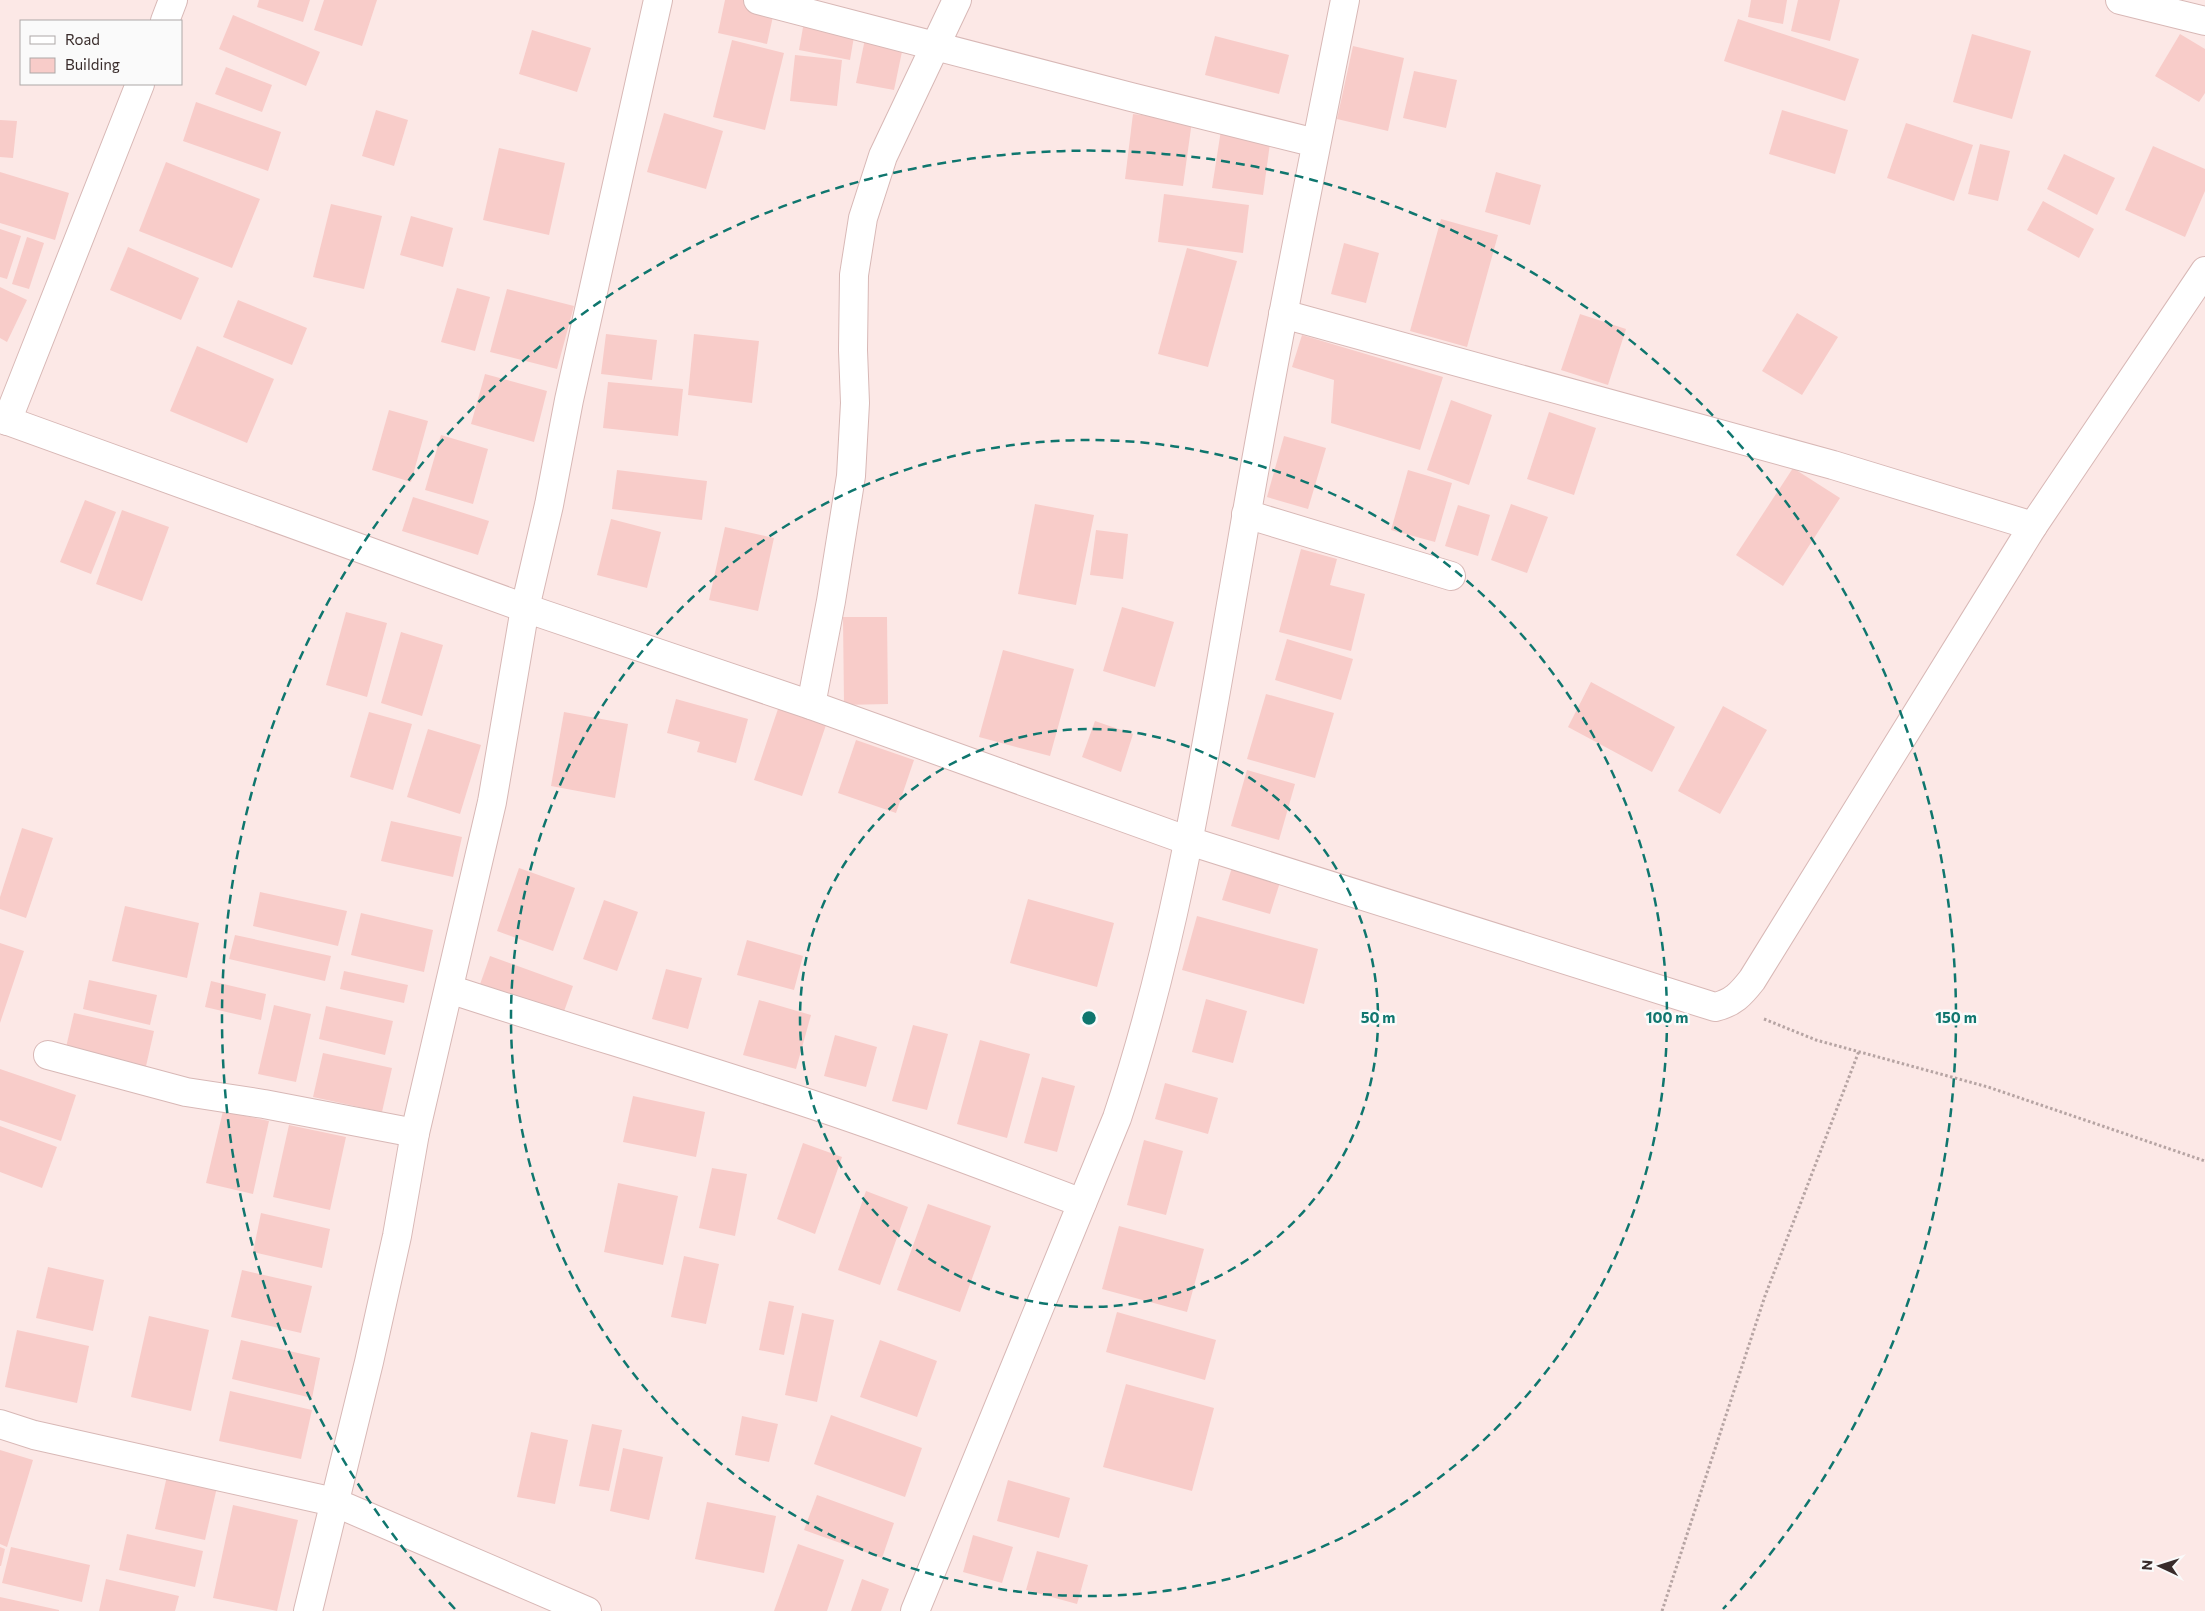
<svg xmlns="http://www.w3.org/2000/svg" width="2205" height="1611" font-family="Commissioner,sans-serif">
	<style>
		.building { fill: #f8ccc9 }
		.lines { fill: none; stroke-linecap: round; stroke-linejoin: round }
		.minor-casing { stroke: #d8b8b6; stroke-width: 30 }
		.path { stroke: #b6a4a3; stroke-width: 3; stroke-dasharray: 2.5 2.5; stroke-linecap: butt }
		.minor { stroke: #fff; stroke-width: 28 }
		.ring { fill: none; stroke: #0f766e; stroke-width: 2.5; stroke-dasharray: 9 6 }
		.centre { fill: #0f766e; stroke: #fafafa; stroke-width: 2.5 }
		.ring-label { font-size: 15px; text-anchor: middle; font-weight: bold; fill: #0f766e; stroke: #fafafa; stroke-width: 5; stroke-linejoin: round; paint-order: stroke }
	</style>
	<rect width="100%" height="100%" fill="#fce8e6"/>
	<g class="building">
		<polygon points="259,0 310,0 303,22 257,7"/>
		<polygon points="324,0 377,0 362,46 314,30"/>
		<polygon points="725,0 744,0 775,7 767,44 718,33"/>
		<polygon points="1751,0 1787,0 1783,24 1748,17"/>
		<polygon points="1798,0 1840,0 1830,41 1791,31"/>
		<polygon points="233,15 320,52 306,86 219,49"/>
		<polygon points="805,16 856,25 850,60 799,50"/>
		<polygon points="1738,19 1859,59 1845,101 1724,61"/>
		<polygon points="532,30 591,48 577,92 519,74"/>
		<polygon points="866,34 904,42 894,90 856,83"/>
		<polygon points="1972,34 2031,51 2012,119 1953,102"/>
		<polygon points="2180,34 2205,49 2205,93 2199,102 2155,76"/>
		<polygon points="1215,36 1289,55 1279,94 1205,75"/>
		<polygon points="732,40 784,53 765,130 713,117"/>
		<polygon points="1353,46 1404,58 1388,131 1337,119"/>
		<polygon points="795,55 842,60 837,106 790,101"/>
		<polygon points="226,67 272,85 262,112 215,94"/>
		<polygon points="1414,71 1457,80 1446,128 1403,118"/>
		<polygon points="196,102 281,132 268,171 183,141"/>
		<polygon points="376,110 408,120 394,166 362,156"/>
		<polygon points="1782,110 1848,130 1835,174 1769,154"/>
		<polygon points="664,113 723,131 706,189 647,172"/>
		<polygon points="1133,114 1192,121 1183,186 1125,179"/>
		<polygon points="0,120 17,121 13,158 0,157"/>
		<polygon points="1906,123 1973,145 1954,201 1887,178"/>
		<polygon points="1221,130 1271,136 1263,195 1212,188"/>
		<polygon points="1980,144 2010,151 1998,201 1968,194"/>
		<polygon points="2153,146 2205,169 2205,191 2185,237 2125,210"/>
		<polygon points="499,148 565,163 549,235 483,220"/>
		<polygon points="2064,154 2115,178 2097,215 2047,189"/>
		<polygon points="166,162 260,199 232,268 139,231"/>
		<polygon points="0,172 69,193 55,240 0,223"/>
		<polygon points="1496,172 1541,185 1530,225 1485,212"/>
		<polygon points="1164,194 1249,205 1243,253 1158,242"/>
		<polygon points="2043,201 2094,229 2079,258 2027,230"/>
		<polygon points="331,204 382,216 364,289 313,277"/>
		<polygon points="411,216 453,228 443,267 400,255"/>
		<polygon points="1441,219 1498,235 1467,347 1410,331"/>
		<polygon points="0,229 21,236 7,279 0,277"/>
		<polygon points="27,237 44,243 29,289 12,284"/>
		<polygon points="1344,243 1379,253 1366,303 1331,294"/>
		<polygon points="128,247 199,278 181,320 110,290"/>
		<polygon points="1187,248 1237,261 1208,367 1158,354"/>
		<polygon points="0,287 27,300 7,342 0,338"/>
		<polygon points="457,288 490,297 475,351 441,342"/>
		<polygon points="507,289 574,306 557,369 490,352"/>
		<polygon points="238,300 307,328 292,365 223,337"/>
		<polygon points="1797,313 1838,337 1802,395 1762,371"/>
		<polygon points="1580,314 1626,329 1608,385 1561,370"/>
		<polygon points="606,334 657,340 652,380 601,374"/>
		<polygon points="694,334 759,341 752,403 688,395"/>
		<polygon points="1302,335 1443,377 1420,450 1331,423 1334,380 1292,367"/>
		<polygon points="197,346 274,379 247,443 170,411"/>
		<polygon points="485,374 547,391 534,442 471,424"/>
		<polygon points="608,382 683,389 678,436 603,428"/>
		<polygon points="1451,400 1492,415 1469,485 1427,470"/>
		<polygon points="389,410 428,421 411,482 372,470"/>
		<polygon points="1549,412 1596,428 1574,495 1527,479"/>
		<polygon points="441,435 488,449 473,504 425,490"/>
		<polygon points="1284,436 1326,448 1308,509 1267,497"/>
		<polygon points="1793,468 1840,498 1783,586 1736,555"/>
		<polygon points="617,470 707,481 702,520 612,509"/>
		<polygon points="1408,470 1452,483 1435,542 1391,530"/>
		<polygon points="413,497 489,521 478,555 402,531"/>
		<polygon points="85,500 116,512 91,574 60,562"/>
		<polygon points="1035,504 1094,515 1076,605 1018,594"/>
		<polygon points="1511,504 1548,517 1527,573 1491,560"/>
		<polygon points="1458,505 1490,515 1478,556 1445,546"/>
		<polygon points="122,510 169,527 142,601 96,584"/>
		<polygon points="611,519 661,532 647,588 597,575"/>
		<polygon points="725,527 774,538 758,611 709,600"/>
		<polygon points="1096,530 1128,534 1123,579 1090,575"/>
		<polygon points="1301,549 1337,559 1330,585 1365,594 1351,651 1279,632"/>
		<polygon points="1122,607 1174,622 1155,687 1103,671"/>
		<polygon points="346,612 387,623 367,697 326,685"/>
		<polygon points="843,617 887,617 888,704 844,705"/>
		<polygon points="401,632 443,645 422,716 381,703"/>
		<polygon points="1287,639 1353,659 1341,700 1275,680"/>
		<polygon points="1003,650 1074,669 1050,756 979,737"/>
		<polygon points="1591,682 1675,727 1652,772 1568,727"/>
		<polygon points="1266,694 1334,713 1315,778 1247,759"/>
		<polygon points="676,699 748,719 736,763 697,752 700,742 667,733"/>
		<polygon points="780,703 828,719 802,796 754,780"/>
		<polygon points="1723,706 1767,730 1720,814 1678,791"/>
		<polygon points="369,712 412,724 393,790 350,777"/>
		<polygon points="564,712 628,724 615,798 551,786"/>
		<polygon points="1095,721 1133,734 1121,772 1082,757"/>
		<polygon points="428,729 481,745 460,814 407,797"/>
		<polygon points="856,740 914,760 896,813 838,793"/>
		<polygon points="1247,770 1295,784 1279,840 1231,826"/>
		<polygon points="391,821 462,837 453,877 381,861"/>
		<polygon points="22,828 53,838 26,918 0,909 0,897"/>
		<polygon points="1233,864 1281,879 1270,914 1222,900"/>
		<polygon points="519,868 575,888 553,951 497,931"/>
		<polygon points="260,892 347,911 338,946 253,926"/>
		<polygon points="1028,899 1114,923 1097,987 1010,963"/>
		<polygon points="604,900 638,912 617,971 583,959"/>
		<polygon points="125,906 199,923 187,978 112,961"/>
		<polygon points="361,913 433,930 424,972 351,955"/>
		<polygon points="1197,916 1318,949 1304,1004 1182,970"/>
		<polygon points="235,935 331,956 325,981 229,959"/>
		<polygon points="747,940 803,956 794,990 737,975"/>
		<polygon points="0,943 24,951 0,1023"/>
		<polygon points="490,956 573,986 561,1020 478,990"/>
		<polygon points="666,969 702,978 688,1029 652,1019"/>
		<polygon points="344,971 408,985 404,1003 340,989"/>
		<polygon points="89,980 157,995 150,1025 83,1009"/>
		<polygon points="211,981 266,994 261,1020 205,1007"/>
		<polygon points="1206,999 1247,1011 1233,1063 1192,1052"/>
		<polygon points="759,1000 811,1015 796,1069 743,1055"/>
		<polygon points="274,1005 311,1014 296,1082 258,1074"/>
		<polygon points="326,1006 393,1021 385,1055 319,1039"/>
		<polygon points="74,1013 154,1031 144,1075 64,1056"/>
		<polygon points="913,1025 948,1034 927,1110 892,1101"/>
		<polygon points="835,1035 877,1047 866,1087 824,1076"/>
		<polygon points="980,1040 1030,1054 1007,1138 957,1124"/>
		<polygon points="323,1053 392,1068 382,1112 313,1097"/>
		<polygon points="0,1069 76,1095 61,1141 0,1120"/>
		<polygon points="1042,1077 1075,1086 1057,1152 1024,1143"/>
		<polygon points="1165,1083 1218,1098 1208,1134 1155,1119"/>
		<polygon points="633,1096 705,1112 696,1157 623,1142"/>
		<polygon points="223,1111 269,1121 253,1194 206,1183"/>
		<polygon points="289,1125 346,1137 330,1210 273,1197"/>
		<polygon points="0,1126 57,1147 42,1188 0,1172"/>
		<polygon points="1144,1140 1183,1151 1166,1215 1127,1205"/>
		<polygon points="803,1143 842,1157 815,1234 777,1219"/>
		<polygon points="712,1168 747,1174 735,1236 699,1228"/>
		<polygon points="618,1183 678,1196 663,1265 604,1252"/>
		<polygon points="866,1191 908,1207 880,1285 838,1270"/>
		<polygon points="928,1204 991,1226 960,1312 897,1290"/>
		<polygon points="261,1213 330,1229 322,1268 253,1252"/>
		<polygon points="1119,1226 1204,1249 1187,1312 1102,1289"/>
		<polygon points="684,1256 719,1264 706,1324 671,1317"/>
		<polygon points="48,1267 104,1280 93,1331 36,1318"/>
		<polygon points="242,1270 312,1286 301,1333 231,1317"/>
		<polygon points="769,1301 794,1306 784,1355 759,1350"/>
		<polygon points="1117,1312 1216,1340 1205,1380 1106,1352"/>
		<polygon points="802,1313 834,1320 817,1402 785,1395"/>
		<polygon points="149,1316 209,1330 191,1411 131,1397"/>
		<polygon points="17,1330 89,1346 77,1403 5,1387"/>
		<polygon points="241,1340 320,1358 312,1398 232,1379"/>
		<polygon points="880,1340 937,1361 917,1417 860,1397"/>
		<polygon points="1126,1384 1214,1408 1192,1491 1103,1467"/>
		<polygon points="230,1391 312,1410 301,1459 219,1441"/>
		<polygon points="831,1415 922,1448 905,1497 814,1464"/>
		<polygon points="742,1416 778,1424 769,1462 735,1455"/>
		<polygon points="592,1424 622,1430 609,1491 579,1486"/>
		<polygon points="531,1432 568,1440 555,1504 517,1497"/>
		<polygon points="623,1448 663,1457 649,1520 610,1511"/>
		<polygon points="0,1450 33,1460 7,1547 0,1544"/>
		<polygon points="167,1476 217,1487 205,1540 155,1529"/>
		<polygon points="1008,1480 1070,1498 1059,1538 997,1521"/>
		<polygon points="817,1495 894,1523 882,1558 804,1530"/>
		<polygon points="707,1502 776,1516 764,1573 695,1559"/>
		<polygon points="233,1505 298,1520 277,1611 213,1598"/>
		<polygon points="127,1534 203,1551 195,1587 119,1570"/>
		<polygon points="973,1535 1013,1547 1002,1583 963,1572"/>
		<polygon points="798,1544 844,1560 827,1611 774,1611"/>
		<polygon points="0,1547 5,1549 1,1566 0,1566"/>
		<polygon points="11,1547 90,1565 82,1602 2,1583"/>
		<polygon points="1037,1551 1088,1565 1077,1604 1026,1590"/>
		<polygon points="106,1579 179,1596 175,1611 99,1611"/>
		<polygon points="862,1579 889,1589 881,1611 851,1611"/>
		<polygon points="0,1597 59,1610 59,1611 0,1611"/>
	</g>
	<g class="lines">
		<defs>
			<g id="minor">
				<polyline points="758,0 1131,97 1316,143"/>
				<polyline points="2120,0 2205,21"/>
				<polyline points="165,21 173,0"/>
				<polyline points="1283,314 1833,465 2033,526"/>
				<path d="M0,418l525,190 286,97 378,136 526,166c18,-4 26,-13 37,-27l281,-454 172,-255"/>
				<polyline points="7,421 140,84"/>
				<polyline points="1246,514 1451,576"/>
				<polyline points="811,705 831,601 851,476 855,403 853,350 854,275 863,218 883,156 957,0"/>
				<path d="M449,989c110,36 221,69 331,105 102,33 202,71 302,109"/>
				<polyline points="48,1055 186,1092 264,1104 415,1133"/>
				<polyline points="0,1424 34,1435 334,1502 587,1611"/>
				<polyline points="308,1611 369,1362 397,1236 415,1133 492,802 525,608 549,505 569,400 658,0"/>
				<path d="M915,1611l202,-493c62,-185 90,-379 124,-571 31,-183 68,-365 104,-547"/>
			</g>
		</defs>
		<use href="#minor" class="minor-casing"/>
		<g class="path">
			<polyline points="1764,1019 1816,1040 1988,1087 2205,1161"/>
			<polyline points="1662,1611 1765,1296 1859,1051"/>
		</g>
		<use href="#minor" class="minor"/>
	</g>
	<g class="ring">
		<circle cx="1089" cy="1018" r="289"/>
		<circle cx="1089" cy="1018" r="578"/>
		<path d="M455 1609A867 867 0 1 1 1723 1609"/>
	</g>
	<circle cx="1089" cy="1018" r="8" class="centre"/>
	<g class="ring-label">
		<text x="1378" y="1023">50 m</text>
		<text x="1667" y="1023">100 m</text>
		<text x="1956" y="1023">150 m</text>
	</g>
	<rect x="20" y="20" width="162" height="65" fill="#fafafa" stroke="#ada8a7"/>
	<rect x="30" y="36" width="25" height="8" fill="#ffffff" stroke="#ada8a7"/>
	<text x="65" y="45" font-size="15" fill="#392c2b">Road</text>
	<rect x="30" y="58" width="25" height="15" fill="#f8ccc9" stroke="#ada8a7"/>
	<text x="65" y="70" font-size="15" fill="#392c2b">Building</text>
	<g transform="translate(2160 1566) rotate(274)" stroke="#fafafa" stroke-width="4" paint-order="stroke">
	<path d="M0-4L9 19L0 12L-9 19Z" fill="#392c2b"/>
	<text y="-8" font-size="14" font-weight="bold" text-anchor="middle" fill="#392c2b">N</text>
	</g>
</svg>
